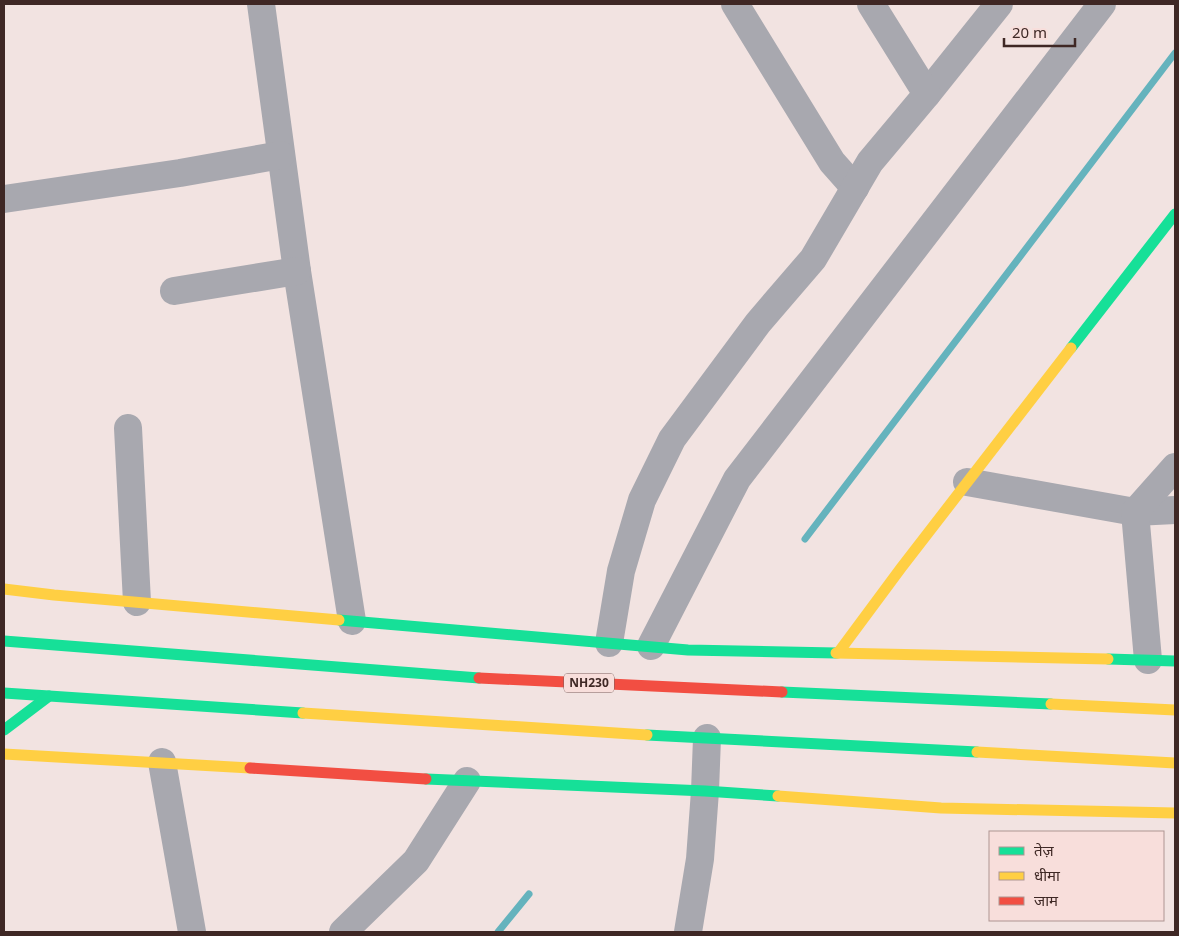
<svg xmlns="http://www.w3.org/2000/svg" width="1179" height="936" font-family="'Noto Sans','Noto Sans Devanagari',sans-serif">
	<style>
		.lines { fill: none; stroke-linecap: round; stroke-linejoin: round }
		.stream { stroke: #65b3bd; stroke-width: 7 }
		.street { stroke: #a8a8af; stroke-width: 28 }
		.fast { stroke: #16e098; stroke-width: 11 }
		.slow { stroke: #ffcf43; stroke-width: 11 }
		.jam { stroke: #f24e42; stroke-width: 11 }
		.labels { text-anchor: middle; stroke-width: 4.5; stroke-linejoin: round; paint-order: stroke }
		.shield { fill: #f8dedb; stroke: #765f5c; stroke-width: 1 }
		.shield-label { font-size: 12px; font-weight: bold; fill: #3f2825 }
	</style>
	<rect width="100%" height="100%" fill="#f2e3e1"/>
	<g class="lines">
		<g class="stream">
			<polyline points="805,539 1175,53"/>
			<polyline points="498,932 529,894"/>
		</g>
		<g class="street">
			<polyline points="261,4 297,271 352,621"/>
			<polyline points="735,4 832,162 855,188"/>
			<polyline points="927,94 999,4"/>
			<polyline points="4,199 180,173 281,155"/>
			<polyline points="174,291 297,271"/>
			<polyline points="128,428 137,602"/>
			<polyline points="967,482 1135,512 1175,510"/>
			<polyline points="609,643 621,571 642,500 672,439 758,323 813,259 870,162 927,94 871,4"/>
			<polyline points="651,646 737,479 1102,4"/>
			<polyline points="1148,660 1135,512 1175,467"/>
			<polyline points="162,762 192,932"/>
			<polyline points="343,932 416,861 467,781"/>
			<polyline points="688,932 700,859 705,791 707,738"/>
		</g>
		<g class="fast">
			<polyline points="1071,348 1175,214"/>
			<polyline points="339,620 688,650 836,653"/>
			<polyline points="4,641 479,678"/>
			<polyline points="1108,659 1175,661"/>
			<polyline points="782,692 1051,704"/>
			<polyline points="4,693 303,713"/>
			<polyline points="4,730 49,696"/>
			<polyline points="647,735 977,752"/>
			<polyline points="426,779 705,791 778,796"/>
		</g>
		<g class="slow">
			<polyline points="4,589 54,595 339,620"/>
			<polyline points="836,653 1108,659"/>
			<polyline points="838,653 901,568 1071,348"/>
			<polyline points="1051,704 1175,710"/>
			<polyline points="303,713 647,735"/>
			<polyline points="977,752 1175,763"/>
			<polyline points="4,754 250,768"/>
			<polyline points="778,796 941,808 1175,813"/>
		</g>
		<g class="jam">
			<polyline points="479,678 782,692"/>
			<polyline points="250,768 426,779"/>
		</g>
	</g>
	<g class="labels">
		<rect class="shield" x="564" y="673.5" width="50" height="19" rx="4"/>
		<g class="shield-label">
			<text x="589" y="687">NH230</text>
		</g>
	</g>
	<rect width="1179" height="936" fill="none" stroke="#3f2825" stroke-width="10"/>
	<rect x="989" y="831" width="175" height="90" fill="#f8dedb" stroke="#ae9592"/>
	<rect x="999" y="847" width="25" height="8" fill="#16e098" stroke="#ae9592"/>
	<text x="1034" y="856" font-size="15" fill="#3f2825">तेज़</text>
	<rect x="999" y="872" width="25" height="8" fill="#ffcf43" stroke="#ae9592"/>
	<text x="1034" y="881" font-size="15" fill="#3f2825">धीमा</text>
	<rect x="999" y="897" width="25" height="8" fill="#f24e42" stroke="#ae9592"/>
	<text x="1034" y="906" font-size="15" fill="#3f2825">जाम</text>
	<path d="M1004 38v8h71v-8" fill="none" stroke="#3f2825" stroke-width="2.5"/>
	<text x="1012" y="38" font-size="15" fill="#3f2825" stroke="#f8dedb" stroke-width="4" paint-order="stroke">20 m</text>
</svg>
